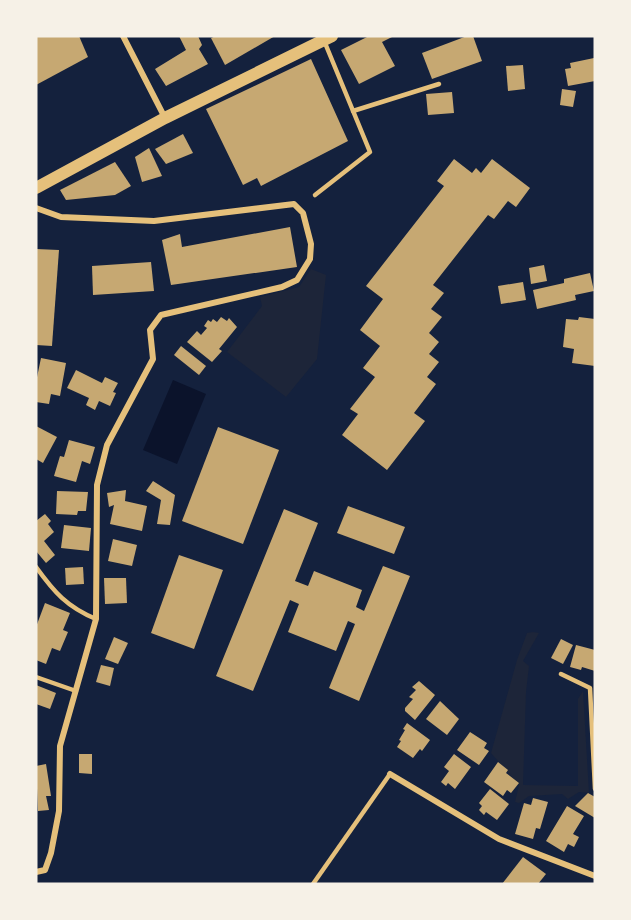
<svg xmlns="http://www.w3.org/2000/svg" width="631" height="920" font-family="'Exo 2',sans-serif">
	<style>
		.green { fill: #1d2539 }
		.water { fill: #0b132b }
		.building { fill: #c6a872 }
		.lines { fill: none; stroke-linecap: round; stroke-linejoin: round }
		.service { stroke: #e5c07b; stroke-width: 4.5 }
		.minor { stroke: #e5c07b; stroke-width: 6 }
		.secondary { stroke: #e5c07b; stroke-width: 12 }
	</style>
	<rect width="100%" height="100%" fill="#14213d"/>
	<g class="green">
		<polygon points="311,269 326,275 317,359 286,397 227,352 262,306 260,297 299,287"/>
		<polygon points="533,632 539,633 523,661 529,666 526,692 523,785 578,786 578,699 583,691 589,793 579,792 568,799 562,794 529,796 519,803 515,802 519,785 491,753 517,660 527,633"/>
	</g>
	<polygon class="water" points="173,380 206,394 177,464 143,450"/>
	<g class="building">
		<polygon points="36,36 79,36 88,57 36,85"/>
		<polygon points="179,36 198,36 202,45 199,49 208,64 166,86 155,69 186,50"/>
		<polygon points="216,36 275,36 225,65 211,38"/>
		<polygon points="369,36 394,36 382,42 395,66 359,84 341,50"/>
		<polygon points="467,36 473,36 482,61 432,79 422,53"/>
		<polygon points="594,58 595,81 568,86 565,69 571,68 570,63"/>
		<polygon points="311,59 348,141 261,186 257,178 243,185 206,109"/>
		<polygon points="523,65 525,89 508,91 506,66"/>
		<polygon points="562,89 576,91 573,107 560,105"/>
		<polygon points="452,92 454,113 428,115 426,94"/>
		<polygon points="183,134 193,153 166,164 155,149"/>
		<polygon points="149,148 162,176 142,182 135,157"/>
		<polygon points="454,159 472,173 476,168 481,173 492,159 530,188 516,207 508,201 494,219 488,215 433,285 444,293 431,309 442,317 429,333 439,342 429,354 439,362 427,377 436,384 414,413 425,421 387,470 342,435 358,414 350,409 375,377 363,368 380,346 360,330 383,299 366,286 444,186 437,181"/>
		<polygon points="115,162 131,186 115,195 66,200 60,190"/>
		<polygon points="290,227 297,267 171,285 162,240 180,234 182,247"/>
		<polygon points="36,249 59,250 52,346 36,345"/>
		<polygon points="151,262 154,291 93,295 92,266"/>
		<polygon points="544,265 547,281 531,284 529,268"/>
		<polygon points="590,273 594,291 575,295 576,300 537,309 533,290 564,283 564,279"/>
		<polygon points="523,282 526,300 501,304 498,286"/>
		<polygon points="221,317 227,321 229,318 237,327 219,349 222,351 212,362 187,342 197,331 201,335 207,328 204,326 208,320 211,322 213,319 217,322"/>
		<polygon points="579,317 595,319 595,366 572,363 574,349 563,347 566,319 578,320"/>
		<polygon points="181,346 206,366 199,375 174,355"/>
		<polygon points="41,358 66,363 60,396 51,394 49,404 36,402 36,382"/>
		<polygon points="76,370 102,383 105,377 118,383 113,392 116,393 110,406 99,401 95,410 86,405 89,398 67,388"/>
		<polygon points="36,426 57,437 43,463 36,459"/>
		<polygon points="218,427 279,450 243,544 182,521"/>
		<polygon points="69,440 95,447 90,464 82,461 76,482 54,476 60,456 64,457"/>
		<polygon points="153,481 175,495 170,525 157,524 161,500 146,491"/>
		<polygon points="126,490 125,501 147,506 142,531 110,524 114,505 109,507 107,493"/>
		<polygon points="57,491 88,492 86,511 78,511 77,515 56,514"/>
		<polygon points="348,506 405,527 394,554 337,533"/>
		<polygon points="284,509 318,523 295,581 308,586 314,571 362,590 356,607 364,611 383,566 410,576 359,701 329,688 355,624 348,621 336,651 288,632 299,604 290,600 253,691 216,676"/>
		<polygon points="45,514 51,521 48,524 54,532 44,541 55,555 46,563 36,551 36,521"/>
		<polygon points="64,525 91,528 89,551 61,548"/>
		<polygon points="113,539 137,545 132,566 108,561"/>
		<polygon points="179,555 223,570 194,649 151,633"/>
		<polygon points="83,567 84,584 66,585 65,568"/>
		<polygon points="104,578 126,578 127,603 105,604"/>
		<polygon points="45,603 70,613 63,630 68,632 60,651 52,648 46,664 36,660 36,627"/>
		<polygon points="114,637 128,643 118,664 105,659"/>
		<polygon points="561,639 573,645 563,664 551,658"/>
		<polygon points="576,645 595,650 595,671 582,667 581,670 570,667"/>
		<polygon points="101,665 114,668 110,686 96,682"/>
		<polygon points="419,681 435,695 415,720 405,711 405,708 413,699 409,697 416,690 412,687"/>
		<polygon points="36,685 56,693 50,709 36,704"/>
		<polygon points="440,701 459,719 447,735 426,719"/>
		<polygon points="407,723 430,740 422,751 420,749 413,758 397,747 401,741 399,740 405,730 403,729"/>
		<polygon points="470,732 487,743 484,748 489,751 479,765 457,750"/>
		<polygon points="79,754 92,754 92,774 79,773"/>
		<polygon points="454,754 471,767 455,789 448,783 446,786 441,782 449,771 444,767"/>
		<polygon points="498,762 508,770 506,773 519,783 511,793 507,790 503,796 484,782"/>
		<polygon points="46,764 51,796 46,796 49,810 38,811 36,766"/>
		<polygon points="490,789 509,804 497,820 486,812 484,815 479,810 482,806 479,803"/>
		<polygon points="588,793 595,797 595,818 575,806"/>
		<polygon points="533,798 548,802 540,829 536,828 533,839 515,834 524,803 531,805"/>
		<polygon points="567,806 584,816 573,834 579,837 574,847 568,844 564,852 546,841"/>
		<polygon points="523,857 546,874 538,884 502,884"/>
	</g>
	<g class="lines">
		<g class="service">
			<polyline points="353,111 439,84"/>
			<polyline points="315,195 370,152 325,43"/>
			<path d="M36,567c18,25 31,40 60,52"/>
			<polyline points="561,674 590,688 595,789"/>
			<polyline points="36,677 76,691"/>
			<polyline points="313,884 390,774"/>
		</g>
		<g class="minor">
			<polyline points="123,36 165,118"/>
			<polyline points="36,208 61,217 154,221 294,204 303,213 311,244 310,259 297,280 282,287 161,315 150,330 153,359 107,445 97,485 96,619 60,746 59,811 51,853 45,870 36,872"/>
			<polyline points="390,774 499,839 595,876"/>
		</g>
		<polyline class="secondary" points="36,188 165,118 332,36"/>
	</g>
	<rect width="631" height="920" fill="none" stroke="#f6f1e7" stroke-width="75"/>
</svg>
